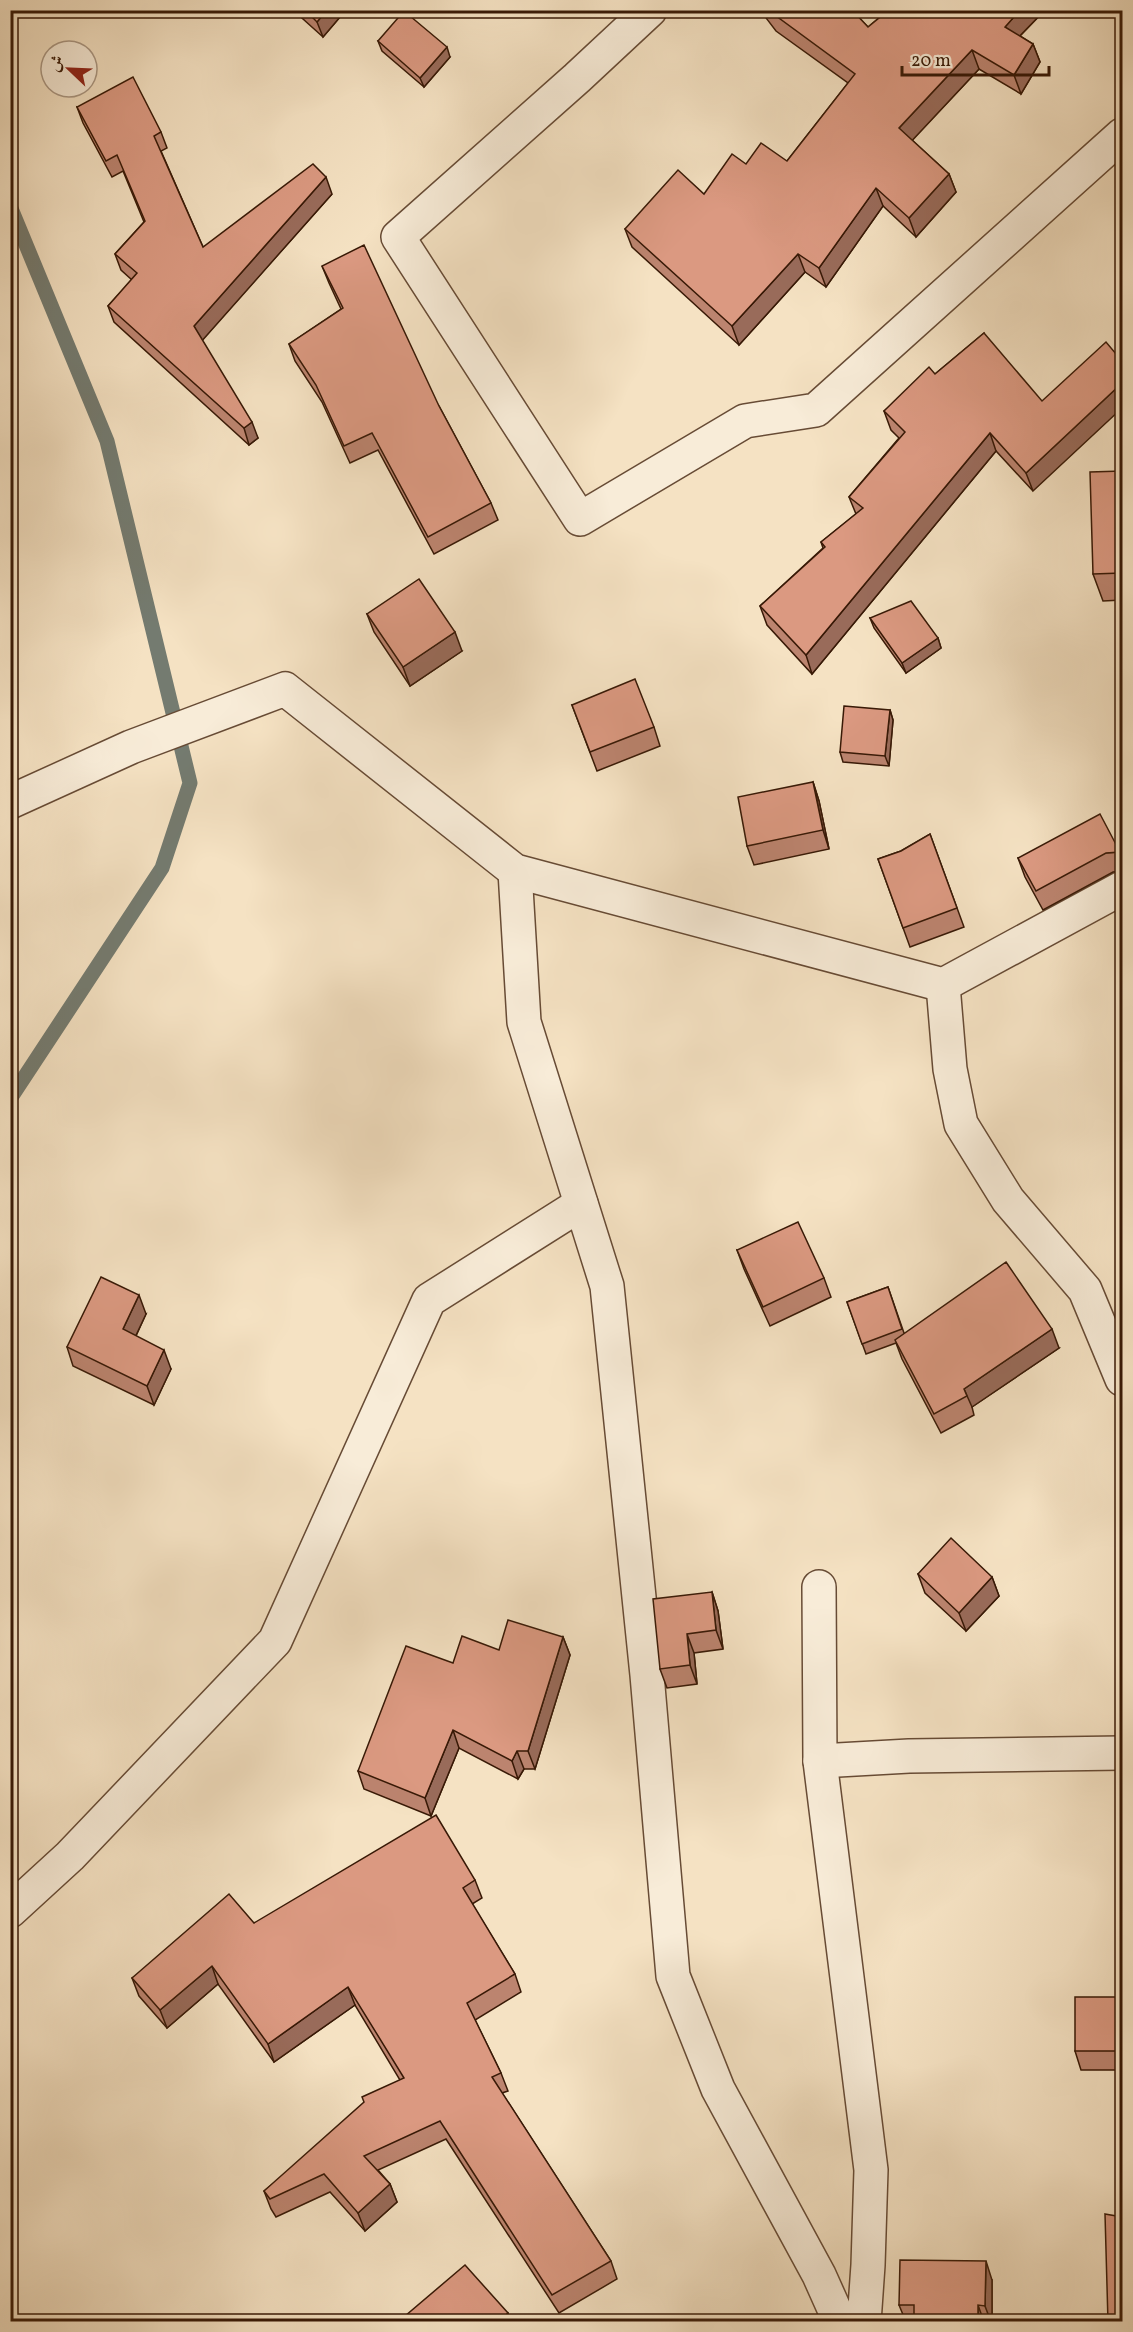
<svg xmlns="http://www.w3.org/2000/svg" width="1133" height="2332" font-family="Vollkorn,Amiri,serif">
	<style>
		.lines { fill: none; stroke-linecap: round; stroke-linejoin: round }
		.stream { stroke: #747b70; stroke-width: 15 }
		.minor-casing { stroke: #674b35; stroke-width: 36 }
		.minor { stroke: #f8ecd8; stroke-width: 33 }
		.wall { fill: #bc846f; stroke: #381906; stroke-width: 1.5 }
		.shaded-wall { fill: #996b5a; stroke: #381906; stroke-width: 1.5 }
		.building { fill: #db9981; stroke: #381906; stroke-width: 1.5 }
	</style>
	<rect width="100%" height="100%" fill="#f5e2c3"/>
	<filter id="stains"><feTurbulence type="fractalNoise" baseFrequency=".00333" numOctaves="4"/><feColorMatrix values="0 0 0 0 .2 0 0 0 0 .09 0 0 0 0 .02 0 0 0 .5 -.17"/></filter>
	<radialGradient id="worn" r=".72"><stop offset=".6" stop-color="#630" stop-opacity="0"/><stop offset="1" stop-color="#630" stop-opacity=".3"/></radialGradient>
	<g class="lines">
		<polyline class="stream" points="10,206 107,441 190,783 162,868 10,1099"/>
		<defs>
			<g id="minor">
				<polyline points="650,10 577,78 398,237 580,519 745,421 816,410 1122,135"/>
				<polyline points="10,802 131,747 285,689 515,871 943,985 1122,888"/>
				<polyline points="515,871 524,1022 607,1286 647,1675 673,1976 718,2089 819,2275 840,2322"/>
				<polyline points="943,985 950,1069 961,1124 1008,1200 1085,1290 1122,1379"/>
				<polyline points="819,1587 820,1761 871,2170 868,2265 864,2322"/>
				<polyline points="820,1761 909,1756 1122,1753"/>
				<polyline points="10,1911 70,1856 275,1641 429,1300 581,1204"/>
			</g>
		</defs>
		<use href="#minor" class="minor-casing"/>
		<use href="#minor" class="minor"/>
	</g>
	<g class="wall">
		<polygon points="293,10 346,10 323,37"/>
		<polygon points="760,10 852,10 868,27 881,16 878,10 1045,10 1020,36 1033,44 1040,62 1021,94 979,69 912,140 949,174 956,192 916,237 883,206 826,287 805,272 739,345 632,247 625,229 704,194 746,164 787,161 848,83 776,31"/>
		<polygon points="378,41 450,57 424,87 382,51"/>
		<polygon points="77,107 161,132 167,148 161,151 203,247 332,194 202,340 258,438 249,445 114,322 108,306 132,280 121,270 115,254 144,222 123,171 112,177 83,123"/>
		<polygon points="322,266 439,406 491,503 498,520 434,554 378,450 350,463 322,402 295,361 289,344 341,309 329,283"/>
		<polygon points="984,333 1033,491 996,451 812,674 767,625 760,606 823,548 821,542 856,514 849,497 899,438 891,430 884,411 935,374"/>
		<polygon points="1122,471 1122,600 1103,601 1093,574"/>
		<polygon points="367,614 462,651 410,686 374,632"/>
		<polygon points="870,618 938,638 941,648 906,673 874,628"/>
		<polygon points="572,705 654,727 660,746 597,771"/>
		<polygon points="890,710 893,720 889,766 843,762 840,752"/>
		<polygon points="813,782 819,801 829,849 754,865 747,846"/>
		<polygon points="930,834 964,927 910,947 878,859 901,851"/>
		<polygon points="1120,852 1122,857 1122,871 1113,872 1043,910 1025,877 1018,858"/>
		<polygon points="737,1250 824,1278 831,1297 770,1326 744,1269"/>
		<polygon points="888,1287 904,1333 1059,1348 972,1407 974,1415 941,1433 902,1359 896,1343 866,1354 847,1302"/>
		<polygon points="146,1314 136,1336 171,1369 154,1405 73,1366 67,1347"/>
		<polygon points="918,1574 992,1577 999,1596 966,1631 925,1593"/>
		<polygon points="712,1592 718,1611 723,1649 694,1653 697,1684 667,1688 660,1669"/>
		<polygon points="563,1637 570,1655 535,1769 524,1769 518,1779 459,1748 431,1816 364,1789 358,1771 453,1663 499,1650"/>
		<polygon points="475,1880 482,1898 472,1904 515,1974 521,1992 475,2020 501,2073 508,2091 502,2093 611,2261 617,2279 559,2313 446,2139 378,2170 390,2184 397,2202 365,2231 330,2192 276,2217 271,2209 264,2191 400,2080 355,2005 274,2062 218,1984 167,2028 139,1996 132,1978 254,1923"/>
		<polygon points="1122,1997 1122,2070 1081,2070 1075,2051"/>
		<polygon points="992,2280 992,2322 906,2322 899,2305"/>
	</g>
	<g class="shaded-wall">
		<polygon points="327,10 346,10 323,37 317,22"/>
		<polygon points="1020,10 1045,10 1011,45 1005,27"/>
		<polygon points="1033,44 1040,62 1021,94 1014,75"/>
		<polygon points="447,47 450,57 424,87 420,78"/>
		<polygon points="972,50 979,69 906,147 899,128"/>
		<polygon points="949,174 956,192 916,237 909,218"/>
		<polygon points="326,177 332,194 200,343 194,326"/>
		<polygon points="876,188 883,206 826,287 819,268"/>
		<polygon points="798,254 805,272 739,345 732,326"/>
		<polygon points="1122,383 1122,408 1033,491 1026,473"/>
		<polygon points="252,422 258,438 249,445 244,428"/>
		<polygon points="990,433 996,451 812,674 806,655"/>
		<polygon points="455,632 462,651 410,686 403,667"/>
		<polygon points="938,638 941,648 906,673 902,663"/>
		<polygon points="890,710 893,720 889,766 885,756"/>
		<polygon points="813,782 819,801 829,849 823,830"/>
		<polygon points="139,1295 146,1314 130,1348 123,1329"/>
		<polygon points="1052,1329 1059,1348 972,1407 964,1389"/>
		<polygon points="164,1350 171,1369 154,1405 147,1386"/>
		<polygon points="992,1577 999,1596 966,1631 959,1613"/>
		<polygon points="712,1592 718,1611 723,1649 716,1630"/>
		<polygon points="687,1634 694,1653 697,1684 690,1665"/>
		<polygon points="563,1637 570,1655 535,1769 528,1751"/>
		<polygon points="453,1730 459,1748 431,1816 425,1798"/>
		<polygon points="517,1751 524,1769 518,1779 512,1761"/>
		<polygon points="212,1966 218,1984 167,2028 160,2010"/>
		<polygon points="348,1987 355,2005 274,2062 268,2044"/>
		<polygon points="390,2184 397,2202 365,2231 358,2213"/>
		<polygon points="986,2261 992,2280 992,2322 991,2322 985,2306"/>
		<polygon points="978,2305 984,2322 978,2322"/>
		<polygon points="508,2313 511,2322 497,2322"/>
	</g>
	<g class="building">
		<polygon points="305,10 327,10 317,22"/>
		<polygon points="768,10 852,10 868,27 885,13 883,10 1020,10 1005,27 1033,44 1014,75 972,50 899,128 949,174 909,218 876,188 819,268 798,254 732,326 625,229 678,170 704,194 732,154 746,164 761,143 787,161 855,74"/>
		<polygon points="404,11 447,47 420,78 378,41"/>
		<polygon points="133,77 161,132 154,136 203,247 313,164 326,177 194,326 252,422 244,428 108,306 137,273 115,254 145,221 117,155 106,161 77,107"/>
		<polygon points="364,245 439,406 491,503 428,537 372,433 344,446 316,385 289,344 343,308 322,266"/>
		<polygon points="984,333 1042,401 1106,342 1122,361 1122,383 1026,473 990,433 806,655 760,606 825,547 821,542 863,508 849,497 905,432 884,411 929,367 935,374"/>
		<polygon points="1122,471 1122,573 1093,574 1090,472"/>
		<polygon points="419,579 455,632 403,667 367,614"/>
		<polygon points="911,601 938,638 902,663 870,618"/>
		<polygon points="635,679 654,727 590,752 572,705"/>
		<polygon points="844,706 890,710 885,756 840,752"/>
		<polygon points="813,782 823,830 747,846 738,797"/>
		<polygon points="1100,814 1120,852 1106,853 1036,891 1018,858"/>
		<polygon points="930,834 957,908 903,928 878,859 901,851"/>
		<polygon points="798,1222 824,1278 763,1307 737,1250"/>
		<polygon points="1006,1262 1052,1329 964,1389 967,1396 934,1414 895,1340"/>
		<polygon points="101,1277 139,1295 123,1329 164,1350 147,1386 67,1347"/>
		<polygon points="888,1287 902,1329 862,1344 847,1302"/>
		<polygon points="951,1538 992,1577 959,1613 918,1574"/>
		<polygon points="712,1592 716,1630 687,1634 690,1665 660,1669 653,1599"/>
		<polygon points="508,1620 563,1637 528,1751 517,1751 512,1761 453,1730 425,1798 358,1771 406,1646 453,1663 462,1636 499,1650"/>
		<polygon points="436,1815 475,1880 463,1888 515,1974 467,2003 501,2073 492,2077 611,2261 552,2295 440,2121 364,2156 390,2184 358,2213 324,2174 270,2199 264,2191 364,2102 362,2097 404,2078 348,1987 268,2044 212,1966 160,2010 132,1978 229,1894 254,1923"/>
		<rect x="1075" y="1997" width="47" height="54"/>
		<polygon points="1105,2214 1122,2217 1122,2322 1108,2322"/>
		<polygon points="900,2260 986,2261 985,2306 978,2305 978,2322 914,2322 914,2305 899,2305"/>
		<polygon points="465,2265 508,2313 497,2322 398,2322"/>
	</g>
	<rect width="1133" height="2332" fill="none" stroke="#f5e2c3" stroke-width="36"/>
	<rect x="12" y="12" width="1109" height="2308" fill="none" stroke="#381906" stroke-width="3"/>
	<rect x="18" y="18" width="1097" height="2296" fill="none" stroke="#381906" stroke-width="1.5"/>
	<g transform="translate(69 69) rotate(293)"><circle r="28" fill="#f8ecd8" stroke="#ab9884" stroke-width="1.5"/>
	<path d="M0-4.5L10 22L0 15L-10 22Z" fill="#8f2418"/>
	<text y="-9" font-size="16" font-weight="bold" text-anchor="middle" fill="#381906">ش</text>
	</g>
	<path d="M902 66v9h147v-9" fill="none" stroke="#381906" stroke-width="3"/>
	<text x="911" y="66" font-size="18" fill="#381906" stroke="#f8ecd8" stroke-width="4.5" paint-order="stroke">20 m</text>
	<rect width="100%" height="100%" filter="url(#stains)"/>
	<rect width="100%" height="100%" fill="url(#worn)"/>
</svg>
